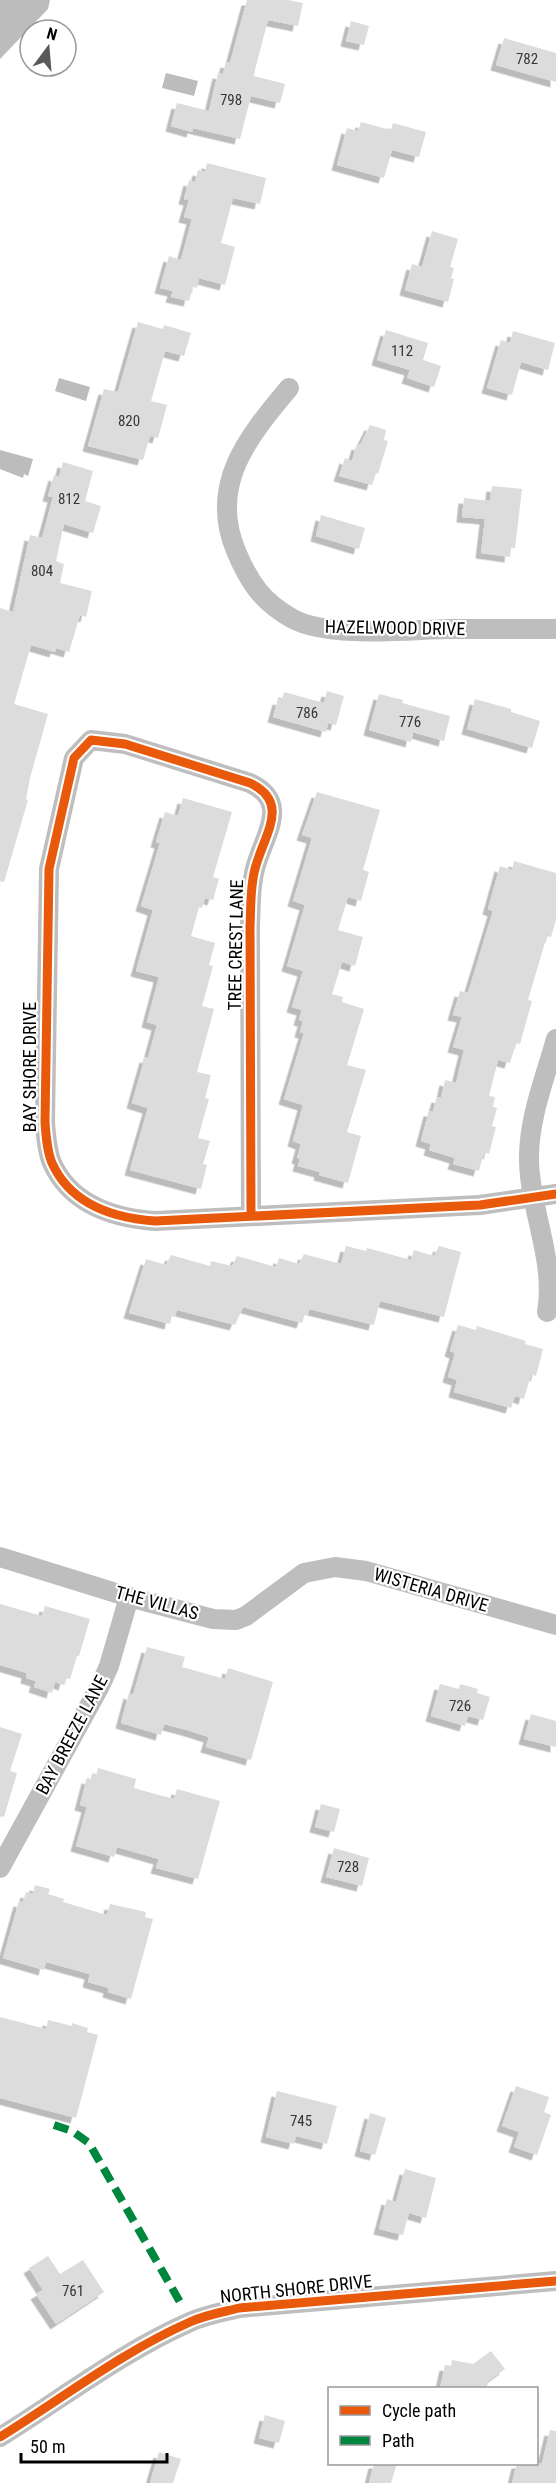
<svg xmlns="http://www.w3.org/2000/svg" width="556" height="2483" font-family="'Roboto Condensed',sans-serif">
	<style>
		.water { fill: #bcbcbc }
		.building { fill: #dcdcdc; filter: url(#shadow) }
		.lines { fill: none; stroke-linecap: round; stroke-linejoin: round }
		.street { stroke: #bebebe; stroke-width: 20 }
		.quiet { stroke: #00873e; stroke-width: 8; stroke-dasharray: 15 8; stroke-linecap: butt }
		.cycleway-casing { stroke: #fff; stroke-width: 13 }
		.cycleway { stroke: #e8590c; stroke-width: 9 }
		.labels { text-anchor: middle; stroke-width: 4.5; stroke-linejoin: round; paint-order: stroke }
		.number-label { font-size: 15px; fill: #373737 }
		.street-label { font-size: 18px; fill: #000; stroke: #fff }
	</style>
	<defs>
		<filter id="shadow"><feDropShadow dx="-5.5" dy="5.5" stdDeviation="0" flood-color="#0004"/></filter>
	</defs>
	<rect width="100%" height="100%" fill="#fff"/>
	<g class="water">
		<polygon points="0,0 50,0 48,9 0,59"/>
		<polygon points="166,73 198,81 194,96 162,88"/>
		<polygon points="59,378 90,387 86,401 55,391"/>
		<polygon points="0,450 33,459 28,476 24,474 23,478 0,469"/>
	</g>
	<g class="building">
		<polygon points="247,0 288,0 303,3 298,26 268,20 255,70 254,76 285,84 280,103 251,96 240,139 193,128 192,132 171,126 177,103 209,111 218,73 223,74 226,62 230,63"/>
		<polygon points="351,21 369,26 364,45 346,41"/>
		<polygon points="504,38 556,53 556,82 496,65"/>
		<polygon points="361,122 391,130 393,123 426,132 419,157 392,150 384,178 337,165 347,128 358,131"/>
		<polygon points="207,163 266,178 260,204 233,198 221,243 235,247 225,285 199,278 197,288 193,287 189,301 171,297 173,291 160,288 169,256 181,260 192,219 184,217 189,200 184,199 189,180 195,182 198,170 205,172"/>
		<polygon points="432,231 458,239 450,267 454,268 451,278 454,279 448,302 405,290 412,264 422,267"/>
		<polygon points="138,322 163,329 164,325 191,333 184,356 165,351 151,401 167,405 158,438 150,436 143,460 88,446 104,389 118,392"/>
		<polygon points="386,330 428,343 423,360 441,366 434,387 407,378 410,370 377,360"/>
		<polygon points="513,331 555,343 548,370 521,362 512,395 487,388 501,340 510,343"/>
		<polygon points="370,425 386,430 384,440 388,441 378,474 376,473 372,485 339,476 345,458 352,461 357,444 360,445"/>
		<polygon points="63,462 93,471 85,501 101,506 93,533 64,524 56,561 64,564 60,583 92,591 86,617 80,615 69,652 56,648 55,652 31,645 14,704 48,714 30,778 26,799 28,800 4,882 0,881 0,608 13,612 30,535 42,538 53,497 48,496 54,475 59,477"/>
		<polygon points="492,486 522,489 515,548 511,548 510,557 481,553 485,519 462,517 464,498 490,501"/>
		<polygon points="321,515 365,528 359,549 316,536"/>
		<polygon points="327,691 344,696 336,725 328,723 326,732 273,717 278,699 282,700 284,692 324,703"/>
		<polygon points="379,694 403,700 402,703 450,716 444,741 413,732 411,742 369,730"/>
		<polygon points="475,699 511,709 511,712 540,721 532,748 467,729"/>
		<polygon points="317,792 380,810 363,870 369,872 361,901 348,897 338,930 363,937 355,966 342,962 332,994 343,997 342,1002 364,1009 347,1065 366,1070 347,1132 361,1136 348,1183 319,1175 320,1172 298,1166 300,1159 297,1158 301,1144 293,1141 303,1105 284,1099 304,1033 300,1032 303,1021 299,1020 302,1010 292,1007 303,971 287,966 305,905 293,901 312,838 302,835"/>
		<polygon points="183,798 232,812 213,877 219,879 213,900 205,898 202,908 199,907 191,936 215,943 209,965 213,966 202,1006 214,1009 197,1072 211,1075 205,1098 209,1099 198,1138 210,1141 203,1164 207,1165 201,1189 130,1170 148,1108 132,1103 145,1057 148,1058 157,1025 147,1022 159,977 136,971 153,910 141,906 160,843 156,842 165,812 178,816"/>
		<polygon points="514,861 556,873 556,920 551,937 547,936 541,956 528,1000 532,1001 520,1044 516,1043 510,1063 498,1060 489,1096 495,1097 493,1107 497,1108 492,1126 496,1127 489,1154 484,1152 479,1171 453,1164 455,1158 429,1150 431,1144 421,1141 429,1111 433,1111 437,1097 441,1098 445,1080 456,1083 464,1050 453,1047 462,1017 453,1015 460,991 468,993 493,911 488,909 500,866 512,870"/>
		<polygon points="346,1246 366,1251 367,1248 411,1260 414,1250 434,1256 439,1246 461,1252 444,1317 380,1301 374,1325 309,1309 308,1315 305,1314 302,1323 243,1307 235,1325 177,1310 175,1316 172,1315 170,1324 129,1313 146,1259 166,1265 171,1255 210,1266 211,1261 232,1266 237,1256 276,1267 279,1258 299,1264 304,1254 341,1264"/>
		<polygon points="458,1325 476,1330 477,1326 526,1341 525,1344 543,1349 536,1376 531,1374 524,1399 515,1396 511,1408 454,1392 457,1380 448,1377 455,1353 450,1351"/>
		<polygon points="0,1604 42,1616 45,1606 90,1619 79,1656 77,1656 70,1679 66,1678 64,1685 55,1682 52,1693 34,1687 36,1681 26,1678 27,1673 0,1665"/>
		<polygon points="147,1647 185,1657 182,1667 225,1679 228,1668 273,1682 251,1760 206,1747 209,1737 187,1730 164,1724 161,1735 121,1723 129,1693 133,1695"/>
		<polygon points="440,1684 459,1689 460,1684 478,1689 477,1693 490,1697 483,1720 468,1716 465,1726 431,1716"/>
		<polygon points="531,1714 556,1721 556,1747 524,1739"/>
		<polygon points="0,1727 22,1734 10,1771 17,1773 4,1817 0,1816"/>
		<polygon points="98,1768 136,1779 134,1788 155,1794 174,1799 177,1789 220,1801 198,1879 156,1868 159,1859 117,1847 114,1857 76,1846 87,1807 80,1805 87,1778 91,1779 92,1774 96,1776"/>
		<polygon points="321,1804 340,1809 334,1832 315,1827"/>
		<polygon points="334,1848 369,1858 362,1886 326,1877"/>
		<polygon points="35,1885 50,1889 48,1894 64,1899 63,1902 107,1915 110,1904 146,1912 145,1917 153,1919 131,1999 108,1992 109,1988 88,1982 90,1974 46,1962 44,1970 3,1958 19,1901 23,1902 26,1892 33,1894"/>
		<polygon points="0,2017 46,2029 48,2020 72,2026 72,2023 88,2028 87,2032 98,2035 76,2118 0,2098"/>
		<polygon points="516,2086 549,2097 544,2112 551,2115 537,2155 514,2147 519,2132 502,2126"/>
		<polygon points="277,2091 337,2106 327,2144 296,2136 294,2144 266,2137"/>
		<polygon points="370,2113 386,2118 375,2155 360,2151"/>
		<polygon points="405,2169 436,2178 426,2218 409,2213 403,2235 379,2229 387,2199 396,2202"/>
		<polygon points="48,2256 60,2274 83,2260 104,2292 56,2324 36,2294 43,2290 29,2268"/>
		<polygon points="491,2351 505,2369 488,2381 487,2388 440,2388 445,2365 451,2366 452,2360 473,2364"/>
		<polygon points="265,2415 285,2421 279,2443 259,2438"/>
		<polygon points="550,2430 556,2431 556,2483 512,2483 517,2463 542,2463"/>
		<polygon points="159,2452 181,2459 173,2483 150,2483"/>
		<polygon points="374,2463 397,2463 391,2483 369,2483"/>
	</g>
	<g class="lines">
		<g class="street">
			<path d="M289,388c-40,48 -81,96 -53,163 13,31 26,51 57,68 36,19 112,11 153,10 37,0 73,0 110,0"/>
			<path d="M251,1216l-1,-290c1,-19 0,-39 5,-57 8,-33 37,-66 -5,-86l-125,-39 -34,-4 -17,18 -25,111 -4,253c1,14 2,29 7,41 19,42 61,55 103,58l325,-16 76,-11"/>
			<path d="M547,1312c9,-51 -17,-101 -18,-151 -1,-41 16,-83 27,-122"/>
			<polyline points="0,1557 129,1597 213,1619 236,1620 246,1616 304,1573 335,1567 366,1571 556,1625"/>
			<polyline points="0,1868 100,1686 109,1666 129,1597"/>
			<path d="M0,2437c63,-39 122,-85 190,-115 15,-7 33,-10 49,-14l317,-27"/>
		</g>
		<polyline class="quiet" points="54,2125 72,2131 89,2143 180,2302"/>
		<defs>
			<g id="cycleway">
				<path d="M251,1216l-1,-290c1,-19 0,-39 5,-57 8,-33 37,-66 -5,-86l-125,-39 -34,-4 -17,18 -25,111 -4,253c1,14 2,29 7,41 19,42 61,55 103,58l325,-16 76,-11"/>
				<path d="M0,2437c63,-39 122,-85 190,-115 15,-7 33,-10 49,-14l317,-27"/>
			</g>
		</defs>
		<use href="#cycleway" class="cycleway-casing"/>
		<use href="#cycleway" class="cycleway"/>
	</g>
	<g class="labels">
		<g class="number-label">
			<text x="527" y="64">782</text>
			<text x="231" y="105">798</text>
			<text x="402" y="356">112</text>
			<text x="129" y="426">820</text>
			<text x="69" y="504">812</text>
			<text x="42" y="576">804</text>
			<text x="307" y="718">786</text>
			<text x="410" y="727">776</text>
			<text x="460" y="1711">726</text>
			<text x="348" y="1872">728</text>
			<text x="301" y="2126">745</text>
			<text x="73" y="2296">761</text>
		</g>
		<g class="street-label">
			<text transform="translate(395 628) rotate(1)" y="6">HAZELWOOD DRIVE</text>
			<text transform="translate(236 945) rotate(-89)" y="6">TREE CREST LANE</text>
			<text transform="translate(30 1067) rotate(-90)" y="6">BAY SHORE DRIVE</text>
			<text transform="translate(431 1590) rotate(16)" y="6">WISTERIA DRIVE</text>
			<text transform="translate(157 1603) rotate(15)" y="6">THE VILLAS</text>
			<text transform="translate(72 1735) rotate(-62)" y="6">BAY BREEZE LANE</text>
			<text transform="translate(296 2289) rotate(-6)" y="6">NORTH SHORE DRIVE</text>
		</g>
	</g>
	<rect x="328" y="2387" width="210" height="78" fill="#ffffff" stroke="#999999" stroke-width="1.5"/>
	<rect x="340" y="2406" width="30" height="9" fill="#e8590c" stroke="#999999" stroke-width="1.5"/>
	<text x="382" y="2417" font-size="18" fill="#000000">Cycle path</text>
	<rect x="340" y="2436" width="30" height="9" fill="#00873e" stroke="#999999" stroke-width="1.5"/>
	<text x="382" y="2447" font-size="18" fill="#000000">Path</text>
	<g transform="translate(48 48) rotate(16)"><circle r="28" fill="#ffffff" stroke="#999999" stroke-width="1.5"/>
	<path d="M0-4.5L10 22L0 15L-10 22Z" fill="#595959"/>
	<text y="-9" font-size="16" font-weight="bold" text-anchor="middle" fill="#000000">N</text>
	</g>
	<path d="M21 2453v9h146v-9" fill="none" stroke="#000000" stroke-width="3"/>
	<text x="30" y="2453" font-size="18" fill="#000000" stroke="#ffffff" stroke-width="4.5" paint-order="stroke">50 m</text>
</svg>
